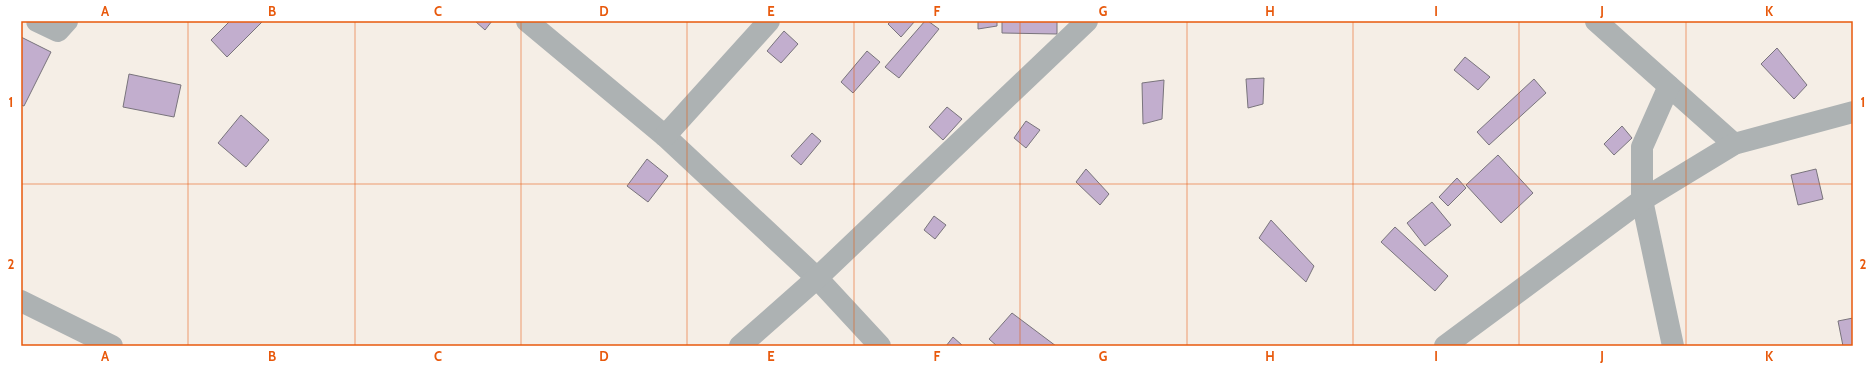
<svg xmlns="http://www.w3.org/2000/svg" width="1874" height="367" font-family="Cabin,sans-serif">
	<style>
		.building { fill: #c2aece; stroke: #79747c }
		.lines { fill: none; stroke-linecap: round; stroke-linejoin: round }
		.minor { stroke: #adb2b3; stroke-width: 22 }
		.grid { fill: none; stroke: #e8590c; stroke-width: 1; stroke-opacity: 0.55 }
		.neatline { fill: none; stroke: #e8590c; stroke-width: 1.5 }
		.grid-label { font-size: 13px; text-anchor: middle; font-weight: bold; fill: #e8590c }
	</style>
	<rect width="100%" height="100%" fill="#f5eee6"/>
	<g class="building">
		<polygon points="230,21 263,21 227,57 211,40"/>
		<polygon points="475,21 492,21 485,30"/>
		<polygon points="891,21 915,21 901,37 888,24"/>
		<polygon points="925,21 928,21 939,29 899,78 885,67"/>
		<polygon points="978,21 997,21 997,26 978,29"/>
		<polygon points="1002,21 1057,21 1057,34 1002,33"/>
		<polygon points="784,31 798,44 781,63 767,51"/>
		<polygon points="21,37 51,52 24,106 21,105"/>
		<polygon points="1777,48 1807,85 1794,99 1761,64"/>
		<polygon points="867,51 880,62 853,93 841,82"/>
		<polygon points="1465,57 1490,77 1478,90 1454,70"/>
		<polygon points="129,74 181,85 174,117 123,107"/>
		<polygon points="1264,78 1263,104 1248,108 1246,79"/>
		<polygon points="1534,79 1546,93 1489,145 1477,132"/>
		<polygon points="1164,80 1162,119 1143,124 1142,83"/>
		<polygon points="947,107 962,119 943,140 929,127"/>
		<polygon points="241,115 269,140 246,167 218,143"/>
		<polygon points="1026,121 1040,130 1026,148 1014,138"/>
		<polygon points="1622,126 1632,138 1614,155 1604,144"/>
		<polygon points="812,133 821,141 801,165 791,156"/>
		<polygon points="1498,155 1533,193 1501,223 1466,185"/>
		<polygon points="647,159 668,176 648,202 627,186"/>
		<polygon points="1086,169 1109,194 1100,205 1076,182"/>
		<polygon points="1816,169 1823,199 1798,205 1791,175"/>
		<polygon points="1457,178 1466,188 1448,206 1439,197"/>
		<polygon points="1432,202 1451,225 1425,246 1407,223"/>
		<polygon points="934,216 946,225 935,239 924,230"/>
		<polygon points="1271,220 1314,266 1306,282 1259,238"/>
		<polygon points="1395,227 1448,276 1435,291 1381,242"/>
		<polygon points="1012,313 1056,346 997,346 989,339"/>
		<polygon points="1853,318 1853,346 1843,346 1838,321"/>
		<polygon points="953,337 963,346 946,346"/>
	</g>
	<g class="lines">
		<g class="minor">
			<polyline points="37,21 58,31 67,21"/>
			<polyline points="527,21 665,136 817,278 880,346"/>
			<polyline points="1596,21 1734,144"/>
			<polyline points="1669,86 1642,147 1642,200 1673,346"/>
			<polyline points="665,136 769,21"/>
			<polyline points="21,301 112,346"/>
			<polyline points="740,346 817,278 1087,21"/>
			<polyline points="1445,346 1642,200 1734,144 1853,112"/>
		</g>
	</g>
	<path class="grid" d="M188,21v325M355,21v325M521,21v325M687,21v325M854,21v325M1020,21v325M1187,21v325M1353,21v325M1519,21v325M1686,21v325M21,184h1832"/>
	<rect width="1874" height="367" fill="none" stroke="#ffffff" stroke-width="44"/>
	<rect x="22" y="22" width="1830" height="323" class="neatline"/>
	<g class="grid-label">
		<text x="105" y="16">A</text>
		<text x="272" y="16">B</text>
		<text x="438" y="16">C</text>
		<text x="604" y="16">D</text>
		<text x="771" y="16">E</text>
		<text x="937" y="16">F</text>
		<text x="1103" y="16">G</text>
		<text x="1270" y="16">H</text>
		<text x="1436" y="16">I</text>
		<text x="1602" y="16">J</text>
		<text x="1769" y="16">K</text>
		<text x="11" y="107">1</text>
		<text x="1863" y="107">1</text>
		<text x="11" y="269">2</text>
		<text x="1863" y="269">2</text>
		<text x="105" y="361">A</text>
		<text x="272" y="361">B</text>
		<text x="438" y="361">C</text>
		<text x="604" y="361">D</text>
		<text x="771" y="361">E</text>
		<text x="937" y="361">F</text>
		<text x="1103" y="361">G</text>
		<text x="1270" y="361">H</text>
		<text x="1436" y="361">I</text>
		<text x="1602" y="361">J</text>
		<text x="1769" y="361">K</text>
	</g>
</svg>
